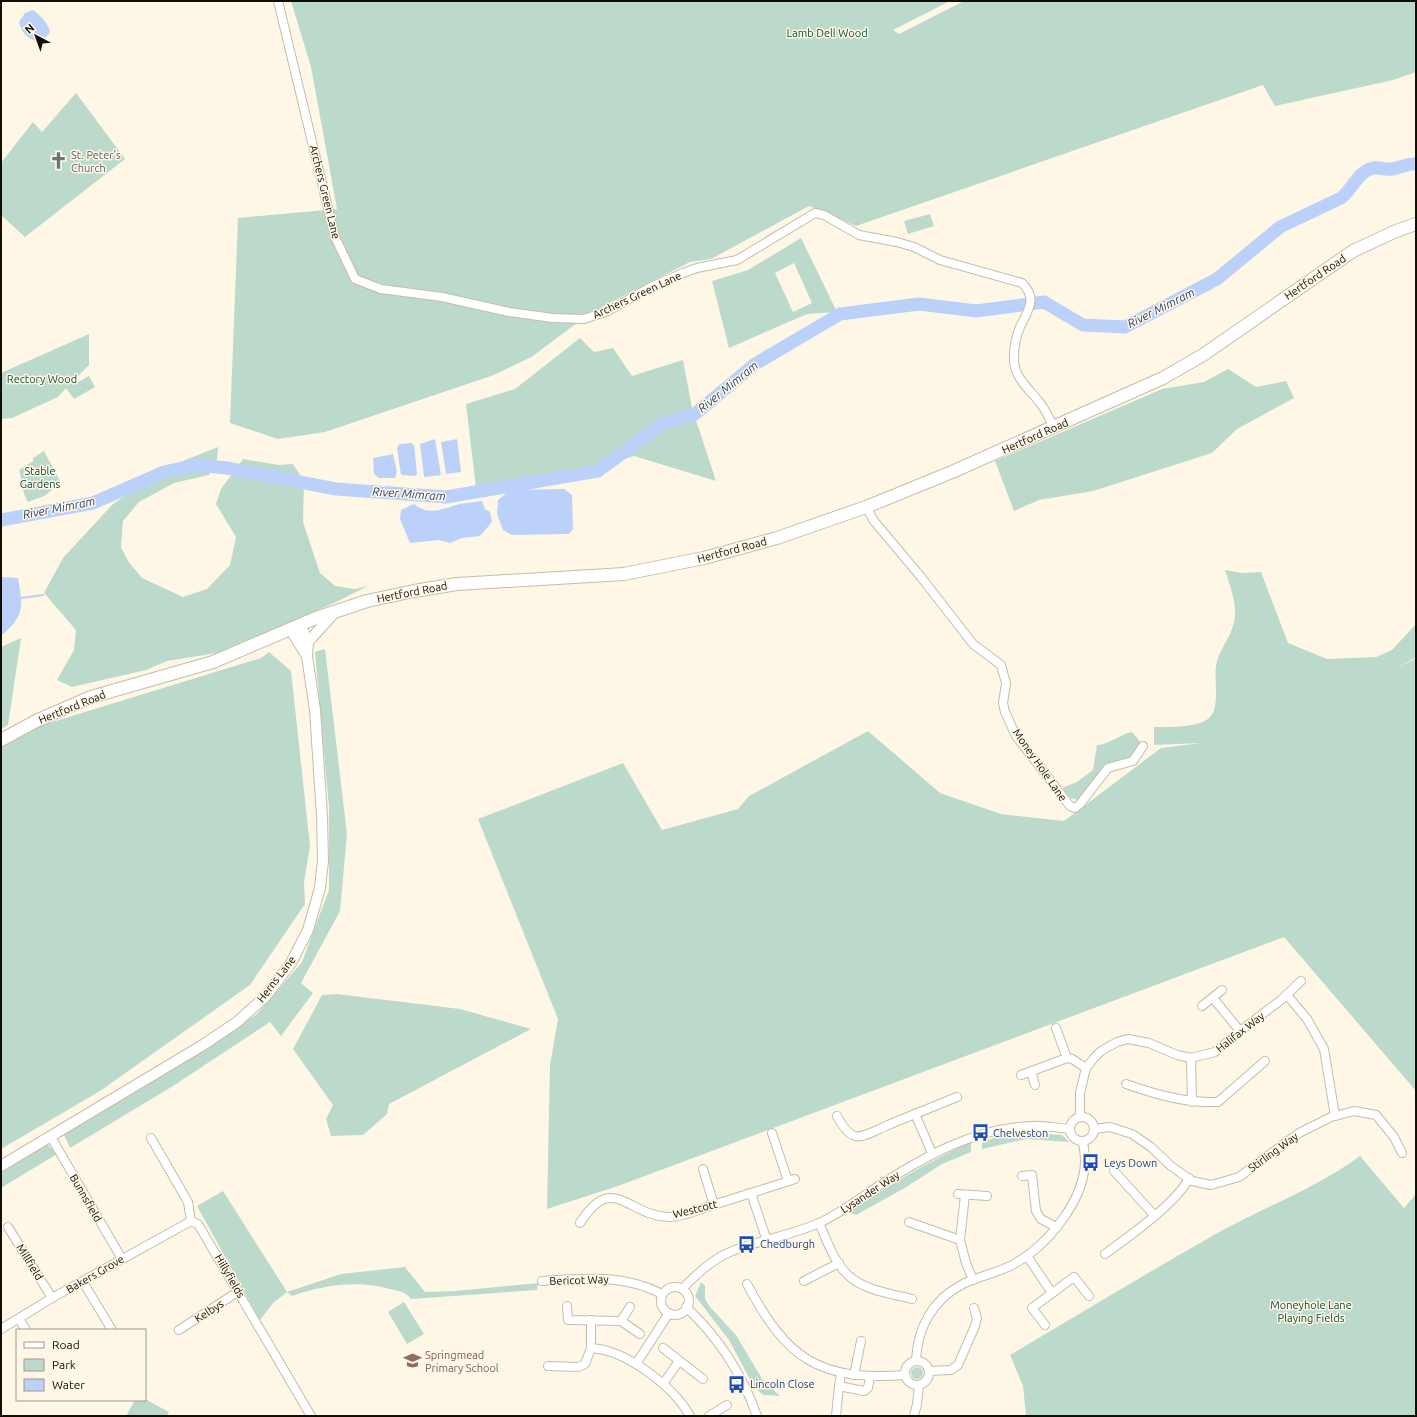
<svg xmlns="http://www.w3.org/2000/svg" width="1417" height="1417" font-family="Ubuntu,sans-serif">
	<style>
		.green { fill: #bcdacb; fill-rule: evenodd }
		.water { fill: #bbd1fa }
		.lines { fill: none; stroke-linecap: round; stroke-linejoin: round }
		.stream { stroke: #bbd1fa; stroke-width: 2 }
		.river { stroke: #bbd1fa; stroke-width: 13 }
		.minor-casing { stroke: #c6bca8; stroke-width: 10 }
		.tertiary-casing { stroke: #c6bca8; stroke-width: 12 }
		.secondary-casing { stroke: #c6bca8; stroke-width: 14 }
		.minor { stroke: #fff; stroke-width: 8 }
		.tertiary { stroke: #fff; stroke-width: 10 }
		.secondary { stroke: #fff; stroke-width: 12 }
		.labels { text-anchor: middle; stroke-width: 3; stroke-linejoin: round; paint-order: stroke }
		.park-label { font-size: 11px; fill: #0c4b34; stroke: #fff7e6 }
		.worship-label { font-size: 11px; fill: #5b616d; stroke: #fff7e6; text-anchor: start }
		.street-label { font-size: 11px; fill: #110e07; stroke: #fff7e6 }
		.transit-label { font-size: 11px; fill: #164399; stroke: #fff7e6; text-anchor: start }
		.education-label { font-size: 11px; fill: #785e54; stroke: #fff7e6; text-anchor: start }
		.water-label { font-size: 12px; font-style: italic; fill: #294275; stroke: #fff7e6 }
	</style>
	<rect width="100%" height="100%" fill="#fff7e6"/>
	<g class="green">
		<polygon points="291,1 950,1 893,30 899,34 964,1 1416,1 1416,72 1393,80 1275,106 1263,85 856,226 809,206 711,259 690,262 590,313 533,356 494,375 325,432 278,439 230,423 238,218 337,209 311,67"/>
		<polygon points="76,93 125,159 25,237 1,215 1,163 33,122 42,132"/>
		<polygon points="930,214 934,226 908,234 904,221"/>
		<path d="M801,238l36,74 -30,2 -78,34 -17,-67 36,-11zM794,263l18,40 -19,9 -18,-39z"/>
		<polygon points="89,334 89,365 70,384 76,381 78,382 89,376 95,387 74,399 66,388 58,397 12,418 1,419 1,373"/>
		<polygon points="580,338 594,352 613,348 632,376 683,360 692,408 716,481 634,456 580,472 476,488 466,404 515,389"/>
		<polygon points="1228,369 1256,387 1286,381 1294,398 1237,429 1212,453 1093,491 1039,500 1014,511 995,461 1162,389 1204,382"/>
		<polygon points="218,447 217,459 209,475 174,483 139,502 123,521 121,547 128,561 142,578 183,597 207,589 230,565 236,537 216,504 221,489 243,459 279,465 293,464 304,481 303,522 320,573 335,586 355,589 368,586 334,603 217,653 167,661 146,670 72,687 57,680 74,650 76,630 44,593 63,558 112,505 158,471"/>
		<path d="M44,451l17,32 -17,13 -16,6c-7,-12 -5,-18 -9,-32l14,-9v-3z"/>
		<path d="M1225,570l17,3 19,-1 27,71 39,16 49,-2 16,-7 24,-26v33l-22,13 22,-12v433l-132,-154 -666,249 -71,23 3,-144 8,-46 -80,-200 145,-56 39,67 76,-21 11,-13 119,-65 72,62 61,21 63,7 97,-73 40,-5 -47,2v-18c14,0 46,1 56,-10 10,-10 4,-38 6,-51 3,-18 18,-31 19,-51 1,-15 -6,-31 -10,-45z"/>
		<polygon points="21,638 8,725 1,729 1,647"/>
		<polygon points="325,649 347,834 340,911 301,983 313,993 281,1036 270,1022 173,1086 70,1148 64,1135 159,1077 257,1014 302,962 329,890 329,807 315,652"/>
		<polygon points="269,652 291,671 310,846 304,882 305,904 250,985 100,1091 1,1149 1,747 36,727 261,658"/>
		<path d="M1132,732l10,12 -12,13 -24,7 -28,36 -8,-2 -8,-10 15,-6 16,-12 4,-25c8,1 24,-11 35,-13z"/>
		<polygon points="337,994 460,1009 531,1029 389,1104 387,1114 363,1135 331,1136 326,1119 333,1105 293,1049 322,995"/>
		<polygon points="1021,1132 1062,1135 1069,1142 1026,1139 982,1149 982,1141"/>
		<path d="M971,1142v10l-29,12 -39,25 -47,26 -8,-3c40,-26 79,-50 123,-70z"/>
		<polygon points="47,1144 57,1154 1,1188 1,1173"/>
		<path d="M1360,1156l44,52 12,-14v222h-390l-3,-30 -13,-31c68,-40 135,-81 204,-120 48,-27 101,-46 146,-79z"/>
		<path d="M223,1191l64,101 54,-18 64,-7 20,25 30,-1 83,-8 -1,7 -126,9c-5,-7 -12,-8 -21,-10 -34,-9 -65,-4 -98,7l-5,-4 -14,11 -13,17 -63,-114z"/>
		<polygon points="701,1282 705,1286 705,1299 710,1307 736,1335 762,1379 780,1396 763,1395 754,1387 729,1340 695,1296"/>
		<polygon points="404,1302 424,1334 407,1344 388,1312"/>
		<circle cx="917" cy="1373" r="6"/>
		<polygon points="145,1399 169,1412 167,1416 126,1416 135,1400"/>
	</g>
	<g class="water">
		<path d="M33,10c7,5 15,13 17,22 -10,17 -28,6 -31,-10l6,-9z"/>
		<polygon points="435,439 441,475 424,477 420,444"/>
		<polygon points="457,439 461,472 446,474 441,442"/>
		<polygon points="411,443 414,445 417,474 415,476 401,475 397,448 399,444"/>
		<polygon points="393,454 397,472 395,478 379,478 374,474 373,458"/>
		<polygon points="564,489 572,495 573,529 569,534 512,535 503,530 497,514 498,500 510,490"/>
		<path d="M482,501l3,8 5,3 2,10 -12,14 -18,2 -12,5 -11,-3 -29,3 -10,-24 1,-9 13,-6c16,13 29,4 46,0 7,-1 15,-2 22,-3z"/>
		<path d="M1,577l17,1c5,30 7,37 -17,58z"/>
	</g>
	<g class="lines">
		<polyline class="stream" points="21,598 43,595"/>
		<path class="river" d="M1,520l92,-17 71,-31 32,-7 31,3 109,21 110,8 152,-26 64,-47 33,-10 60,-50 85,-50 79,-10 57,7 68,-9 39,23 42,2 92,-48 63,-52 61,-29c11,-8 17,-27 32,-30 6,-1 12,2 19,1 9,-1 14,-6 24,-5"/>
		<defs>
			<g id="minor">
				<path d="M278,1l57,236 20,42 26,10 61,8 67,15 44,6 31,1 24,-8 43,-24 32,-14 14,-5 40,-8 78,-47 9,2 35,20 38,7 17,5 26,13 82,23c16,16 6,27 -2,44 -4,9 -6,20 -6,30 -1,21 15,31 26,46 6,7 9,16 14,24"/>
				<polyline points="866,507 874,521 921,577 973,644 1001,665 1006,683 1003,703 1005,712 1016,736 1070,806 1075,808 1080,804 1108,768 1133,761 1143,746"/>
				<polyline points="1287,995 1307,1019 1324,1049 1335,1116"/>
				<polyline points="1213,998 1240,1031"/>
				<polyline points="1202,1006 1222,990"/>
				<polyline points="1056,1028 1067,1058"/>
				<polyline points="1191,1058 1192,1102"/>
				<polyline points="1031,1071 1035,1085"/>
				<polyline points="1021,1075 1067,1058 1072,1059 1086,1068"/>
				<path d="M1126,1084c31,11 60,19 92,18l47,-41"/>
				<polyline points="915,1114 957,1097"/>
				<path d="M837,1116c16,30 24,21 49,10 9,-4 19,-8 29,-12l17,39"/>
				<polyline points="1080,1117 1080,1093 1086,1068 1094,1058 1101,1051 1117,1042 1128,1039 1149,1043 1177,1055 1191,1058 1215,1052 1240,1031 1281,1000 1301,981"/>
				<circle cx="1082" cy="1129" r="12"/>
				<polyline points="1094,1129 1110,1127 1132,1134 1151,1147 1171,1166 1192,1181 1211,1185 1239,1177 1299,1133 1331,1117 1354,1111 1376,1115 1394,1137 1402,1153"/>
				<polyline points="772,1133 788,1181"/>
				<polyline points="51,1137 122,1259"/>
				<polyline points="151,1138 188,1202 191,1221"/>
				<polyline points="703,1169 714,1205"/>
				<polyline points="1114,1171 1154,1215"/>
				<polyline points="1022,1176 1032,1175 1036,1211 1041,1219 1056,1227"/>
				<polyline points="751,1193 767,1241"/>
				<polyline points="958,1194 987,1196"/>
				<polyline points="965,1195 960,1240 966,1263 973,1280"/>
				<polyline points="191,1221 198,1224 311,1416"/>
				<polyline points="909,1222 960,1240"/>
				<path d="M580,1223c33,-52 47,-7 89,-6 14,0 31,-8 44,-12 28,-9 55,-17 82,-26"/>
				<path d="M819,1223c8,17 15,40 30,53 15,14 43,18 63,23"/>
				<polyline points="8,1227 52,1298"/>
				<path d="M1105,1254c23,-17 72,-51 84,-76"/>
				<polyline points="1027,1256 1052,1293"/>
				<path d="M542,1281c42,-3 81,-7 120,13"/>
				<polyline points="804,1281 839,1263"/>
				<polyline points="83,1282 112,1330"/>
				<path d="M747,1284c40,75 71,97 158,91"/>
				<circle cx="675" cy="1301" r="14"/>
				<path d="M682,1289c14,-14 29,-29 48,-37 28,-12 60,-16 89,-29 22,-10 41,-25 61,-38 47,-30 94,-56 150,-59 13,-1 27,2 40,3"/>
				<polyline points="567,1306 568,1320 621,1321 640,1334"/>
				<path d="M686,1307c33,31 56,66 71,109"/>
				<polyline points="19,1319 26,1330"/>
				<polyline points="621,1321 630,1307"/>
				<polyline points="1045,1325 1032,1308 1074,1277 1089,1296"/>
				<polyline points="1,1329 52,1298 191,1221"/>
				<polyline points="179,1330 239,1291"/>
				<path d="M591,1348c35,2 82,38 99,68"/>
				<polyline points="663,1348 703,1379"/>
				<circle cx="917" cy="1373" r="12"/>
				<path d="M916,1361c1,-33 17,-62 47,-77 16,-8 35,-11 51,-20 33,-18 70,-63 71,-102 0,-7 -1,-14 -2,-21"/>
				<polyline points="636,1364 669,1313"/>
				<polyline points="548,1366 578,1367 585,1364 591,1348 591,1320"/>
				<polyline points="929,1371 951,1370 958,1365 975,1326 977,1318 974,1308"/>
				<polyline points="841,1374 839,1386 864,1391 868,1388 870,1376"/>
				<polyline points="854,1375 861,1341"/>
				<polyline points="663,1384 679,1361"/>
				<polyline points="709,1416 727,1405"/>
				<polyline points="836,1416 839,1386"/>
				<polyline points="914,1416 917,1404 919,1385"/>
			</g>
			<g id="tertiary">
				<polyline points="290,629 307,656"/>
				<polyline points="308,642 336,611"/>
				<polyline points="1,1166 203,1045 237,1022 266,996 291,963 308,930 320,888 323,861 322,816 315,710 307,656 308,642 300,625"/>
			</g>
			<polyline id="secondary" points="1,740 38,720 91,697 213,662 316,618 367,601 414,591 457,584 624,574 704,558 777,538 866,507 952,472 1163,378 1203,355 1353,251 1396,231 1416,224"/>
		</defs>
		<use href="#minor" class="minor-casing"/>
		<use href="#tertiary" class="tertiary-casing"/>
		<use href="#secondary" class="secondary-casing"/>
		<use href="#minor" class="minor"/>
		<use href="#tertiary" class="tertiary"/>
		<use href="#secondary" class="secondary"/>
	</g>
	<defs>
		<symbol id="church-bare" viewBox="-9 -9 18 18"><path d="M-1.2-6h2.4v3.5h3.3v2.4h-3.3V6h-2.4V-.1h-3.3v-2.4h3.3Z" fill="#6b7280" stroke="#fff7e6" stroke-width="2.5" paint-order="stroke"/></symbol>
		<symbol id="bus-bare" viewBox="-9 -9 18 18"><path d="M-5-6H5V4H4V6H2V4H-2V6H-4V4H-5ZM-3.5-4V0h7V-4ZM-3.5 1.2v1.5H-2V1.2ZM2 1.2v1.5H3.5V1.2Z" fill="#1a4fb4" stroke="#fff7e6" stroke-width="2.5" paint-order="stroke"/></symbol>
		<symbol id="school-bare" viewBox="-9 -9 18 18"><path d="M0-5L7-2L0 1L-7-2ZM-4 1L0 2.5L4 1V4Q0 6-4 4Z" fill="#8d6e63" stroke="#fff7e6" stroke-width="2.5" paint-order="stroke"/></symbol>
	</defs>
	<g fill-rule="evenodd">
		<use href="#church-bare" x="46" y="148" width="25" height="25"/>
		<use href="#bus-bare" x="968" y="1120" width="25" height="25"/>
		<use href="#bus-bare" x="1078" y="1150" width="25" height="25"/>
		<use href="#bus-bare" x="734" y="1232" width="25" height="25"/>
		<use href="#school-bare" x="400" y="1348" width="25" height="25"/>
		<use href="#bus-bare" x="724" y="1372" width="25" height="25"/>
	</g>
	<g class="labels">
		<g class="park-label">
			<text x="827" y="37">Lamb Dell Wood</text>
			<text x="42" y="383">Rectory Wood</text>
			<text x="40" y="475">Stable<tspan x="40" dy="13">Gardens</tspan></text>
			<text x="1311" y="1309">Moneyhole Lane<tspan x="1311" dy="13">Playing Fields</tspan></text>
		</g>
		<g class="worship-label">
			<text x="71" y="159">St. Peter's<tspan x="71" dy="13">Church</tspan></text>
		</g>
		<g class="street-label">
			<text transform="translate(325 192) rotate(76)" y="4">Archers Green Lane</text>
			<text transform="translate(1315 277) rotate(-34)" y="4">Hertford Road</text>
			<text transform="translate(637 295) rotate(-25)" y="4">Archers Green Lane</text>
			<text transform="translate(1035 436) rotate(-24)" y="4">Hertford Road</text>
			<text transform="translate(732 550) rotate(-15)" y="4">Hertford Road</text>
			<text transform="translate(412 592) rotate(-11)" y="4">Hertford Road</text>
			<text transform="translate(72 707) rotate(-22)" y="4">Hertford Road</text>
			<text transform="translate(1040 765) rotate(55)" y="4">Money Hole Lane</text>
			<text transform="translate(276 979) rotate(-52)" y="4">Herns Lane</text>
			<text transform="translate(1240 1032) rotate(-38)" y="4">Halifax Way</text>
			<text transform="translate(1273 1152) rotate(-36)" y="4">Stirling Way</text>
			<text transform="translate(870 1192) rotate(-33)" y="4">Lysander Way</text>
			<text transform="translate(86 1198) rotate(60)" y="4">Bunnsfield</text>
			<text transform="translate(695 1209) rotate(-14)" y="4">Westcott</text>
			<text transform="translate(30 1262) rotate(58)" y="4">Millfield</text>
			<text transform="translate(95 1274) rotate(-30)" y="4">Bakers Grove</text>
			<text transform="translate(230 1276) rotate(60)" y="4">Hillyfields</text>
			<text transform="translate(579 1280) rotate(-2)" y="4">Bericot Way</text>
			<text transform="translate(209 1311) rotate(-33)" y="4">Kelbys</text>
		</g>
		<g class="transit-label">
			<text x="993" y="1137">Chelveston</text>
			<text x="1104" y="1167">Leys Down</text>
			<text x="760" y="1248">Chedburgh</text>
			<text x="750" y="1388">Lincoln Close</text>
		</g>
		<g class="education-label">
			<text x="425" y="1359">Springmead<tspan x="425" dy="13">Primary School</tspan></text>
		</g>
		<g class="water-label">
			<text transform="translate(1161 308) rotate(-27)" y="4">River Mimram</text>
			<text transform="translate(728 387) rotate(-39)" y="4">River Mimram</text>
			<text transform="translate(409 494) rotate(4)" y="4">River Mimram</text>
			<text transform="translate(59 508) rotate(-11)" y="4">River Mimram</text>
		</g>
	</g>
	<rect width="1417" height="1417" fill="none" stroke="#110e07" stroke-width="4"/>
	<rect x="16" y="1329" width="130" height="72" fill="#fff7e6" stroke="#a09a8d"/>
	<rect x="24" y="1342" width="20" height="6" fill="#ffffff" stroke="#a09a8d"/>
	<text x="52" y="1349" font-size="12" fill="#110e07">Road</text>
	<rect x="24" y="1359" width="20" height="12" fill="#bcdacb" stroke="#a09a8d"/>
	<text x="52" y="1369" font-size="12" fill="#110e07">Park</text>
	<rect x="24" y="1379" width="20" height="12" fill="#bbd1fa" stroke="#a09a8d"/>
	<text x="52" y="1389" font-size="12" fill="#110e07">Water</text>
	<g transform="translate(36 36) rotate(319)" stroke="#fff7e6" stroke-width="3" paint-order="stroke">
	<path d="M0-3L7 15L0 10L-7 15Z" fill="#110e07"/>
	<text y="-6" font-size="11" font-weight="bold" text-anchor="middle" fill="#110e07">N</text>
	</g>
</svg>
